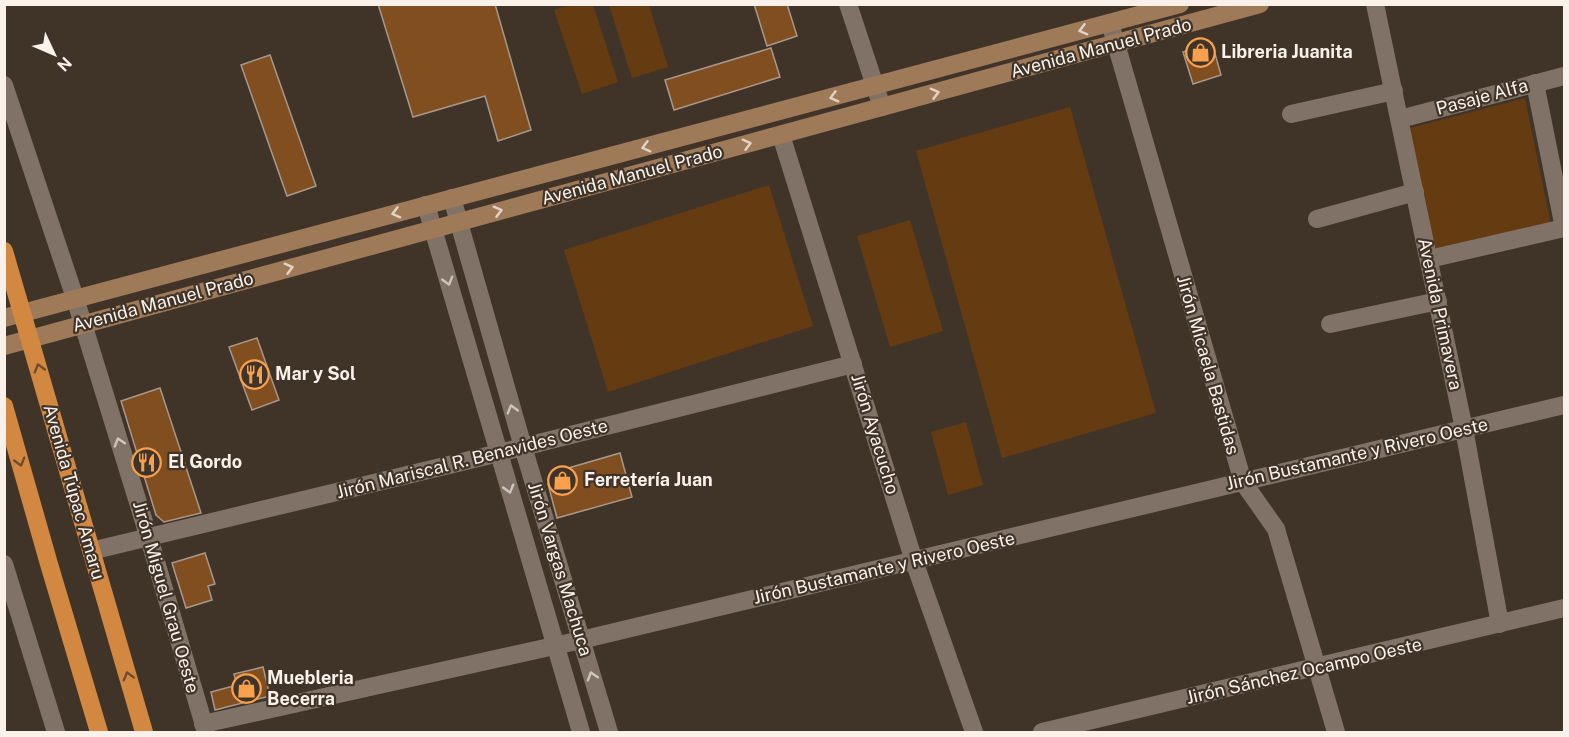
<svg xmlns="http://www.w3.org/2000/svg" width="1569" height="737" font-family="'Public Sans',sans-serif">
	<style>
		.green { fill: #653b11 }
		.building { fill: #804e1f; stroke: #a8988c; stroke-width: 1.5 }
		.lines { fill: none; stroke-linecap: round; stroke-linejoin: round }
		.minor { stroke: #817267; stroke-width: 18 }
		.secondary { stroke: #9f7a58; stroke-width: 18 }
		.trunk { stroke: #d28840; stroke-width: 18 }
		.oneway { stroke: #e3d3c6 }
		.oneway2 { stroke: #d0c5bd }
		.oneway3 { stroke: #6c4d30 }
		.labels { text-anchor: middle; stroke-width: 4.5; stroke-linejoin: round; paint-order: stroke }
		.street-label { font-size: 18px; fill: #faf1eb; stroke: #403429 }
		.poi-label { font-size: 18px; font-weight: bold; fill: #faf1eb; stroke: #403429; text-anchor: start }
	</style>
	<rect width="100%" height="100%" fill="#403429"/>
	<g class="green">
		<polygon points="572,4 593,5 618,82 582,94 554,10"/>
		<polygon points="609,5 649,5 668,67 632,78"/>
		<polygon points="1525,98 1551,225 1433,252 1410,128"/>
		<polygon points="1070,107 1156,413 1002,458 916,151"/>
		<polygon points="769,185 813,326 608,392 564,250"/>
		<polygon points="910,220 943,331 890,347 857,236"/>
		<polygon points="966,422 983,485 948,495 931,432"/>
	</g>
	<g class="building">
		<polygon points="378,4 495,4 531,130 498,141 485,96 413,117"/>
		<polygon points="754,4 787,4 797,36 767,46"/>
		<polygon points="1212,43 1221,75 1193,84 1183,52"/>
		<polygon points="771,48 780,77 674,110 665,80"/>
		<polygon points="270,55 316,186 287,196 241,65"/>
		<polygon points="257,338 279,400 252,410 229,347"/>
		<polygon points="160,388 201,513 164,522 156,515 121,401"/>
		<polygon points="620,453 632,497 557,518 548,484 555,472"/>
		<polygon points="205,553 215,584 208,586 212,600 186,608 172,563"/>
		<polygon points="263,667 270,696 215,710 211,692 237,685 234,674"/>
	</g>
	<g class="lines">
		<g class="minor">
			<polyline points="848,4 882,107"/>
			<polyline points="1375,4 1464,429 1500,624"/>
			<polyline points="1110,23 1243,482 1276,529 1336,732"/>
			<polyline points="1535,83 1564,228"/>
			<polyline points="4,85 75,298 149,538 206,732"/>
			<polyline points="1291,114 1394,91"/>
			<polyline points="1400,119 1564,76"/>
			<polyline points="781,135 914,561 974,732"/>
			<polyline points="452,198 523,447 609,732"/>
			<polyline points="426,205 581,732"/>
			<polyline points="1317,219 1415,192"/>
			<polyline points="1429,259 1564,228"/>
			<polyline points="1330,324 1438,301"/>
			<polyline points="91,551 499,453 853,364"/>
			<polyline points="4,564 56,732"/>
			<polyline points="203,724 581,640 1564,405"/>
			<polyline points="1042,732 1564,608"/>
		</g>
		<g class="secondary">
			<polyline points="4,318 1180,4"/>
			<polyline points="4,346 1260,4"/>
		</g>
		<g class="trunk">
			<polyline points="4,251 144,732"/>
			<polyline points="4,406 49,564 99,732"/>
		</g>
	</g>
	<defs><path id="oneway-chevron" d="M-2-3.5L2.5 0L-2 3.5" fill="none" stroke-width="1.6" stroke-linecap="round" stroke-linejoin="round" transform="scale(1.5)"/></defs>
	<g class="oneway">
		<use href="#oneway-chevron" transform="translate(1083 30) rotate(165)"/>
		<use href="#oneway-chevron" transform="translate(935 93) rotate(-15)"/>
		<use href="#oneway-chevron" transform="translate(834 97) rotate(165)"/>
		<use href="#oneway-chevron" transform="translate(747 144) rotate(-15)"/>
		<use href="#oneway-chevron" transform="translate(646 147) rotate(165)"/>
		<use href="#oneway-chevron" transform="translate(498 211) rotate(-15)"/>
		<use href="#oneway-chevron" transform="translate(396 213) rotate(165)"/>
		<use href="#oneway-chevron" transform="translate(289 268) rotate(-15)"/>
	</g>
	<g class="oneway2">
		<use href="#oneway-chevron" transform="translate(448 281) rotate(74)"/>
		<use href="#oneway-chevron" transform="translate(512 409) rotate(-106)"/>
		<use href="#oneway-chevron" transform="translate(119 442) rotate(-107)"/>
		<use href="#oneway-chevron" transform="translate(509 489) rotate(74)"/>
		<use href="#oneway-chevron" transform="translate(592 676) rotate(-107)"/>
	</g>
	<g class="oneway3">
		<use href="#oneway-chevron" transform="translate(39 368) rotate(-106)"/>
		<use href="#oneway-chevron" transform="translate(20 462) rotate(74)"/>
		<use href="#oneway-chevron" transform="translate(128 676) rotate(-106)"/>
	</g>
	<defs>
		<symbol id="shop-ring" viewBox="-11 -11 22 22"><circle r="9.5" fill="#403429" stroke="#f9a04c" stroke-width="1.5"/><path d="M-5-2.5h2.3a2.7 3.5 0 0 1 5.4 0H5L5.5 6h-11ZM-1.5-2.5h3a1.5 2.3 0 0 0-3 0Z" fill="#f9a04c"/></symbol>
		<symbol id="restaurant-ring" viewBox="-11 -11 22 22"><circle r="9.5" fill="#403429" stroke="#f9a04c" stroke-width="1.5"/><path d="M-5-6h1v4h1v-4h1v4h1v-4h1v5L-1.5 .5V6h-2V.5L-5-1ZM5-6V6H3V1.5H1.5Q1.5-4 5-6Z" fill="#f9a04c"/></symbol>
	</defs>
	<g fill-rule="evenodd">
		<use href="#shop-ring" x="1184" y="36" width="33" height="33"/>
		<use href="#restaurant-ring" x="238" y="358" width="33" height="33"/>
		<use href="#restaurant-ring" x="130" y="446" width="33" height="33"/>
		<use href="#shop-ring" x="546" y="464" width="33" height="33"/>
		<use href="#shop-ring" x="230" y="672" width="33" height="33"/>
	</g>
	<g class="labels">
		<g class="street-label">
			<text transform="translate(1101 48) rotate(-15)" y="6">Avenida Manuel Prado</text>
			<text transform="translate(1482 97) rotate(-15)" y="6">Pasaje Alfa</text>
			<text transform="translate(632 175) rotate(-15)" y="6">Avenida Manuel Prado</text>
			<text transform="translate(163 302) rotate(-15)" y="6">Avenida Manuel Prado</text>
			<text transform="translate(1440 314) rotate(78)" y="6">Avenida Primavera</text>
			<text transform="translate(1208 365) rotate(74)" y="6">Jirón Micaela Bastidas</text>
			<text transform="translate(875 434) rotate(73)" y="6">Jirón Ayacucho</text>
			<text transform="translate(1357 454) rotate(-13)" y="6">Jirón Bustamante y Rivero Oeste</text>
			<text transform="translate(472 459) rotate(-14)" y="6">Jirón Mariscal R. Benavides Oeste</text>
			<text transform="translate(74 492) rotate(74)" y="6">Avenida Túpac Amaru</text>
			<text transform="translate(884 568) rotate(-13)" y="6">Jirón Bustamante y Rivero Oeste</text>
			<text transform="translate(560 569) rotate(73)" y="6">Jirón Vargas Machuca</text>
			<text transform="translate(166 597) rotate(74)" y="6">Jirón Miguel Grau Oeste</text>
			<text transform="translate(1304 671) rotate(-13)" y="6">Jirón Sánchez Ocampo Oeste</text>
		</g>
		<g class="poi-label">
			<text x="1221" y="58">Libreria Juanita</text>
			<text x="275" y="380">Mar y Sol</text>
			<text x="168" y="468">El Gordo</text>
			<text x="584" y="486">Ferretería Juan</text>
			<text x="267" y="684">Muebleria<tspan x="267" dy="21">Becerra</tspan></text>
		</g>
	</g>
	<rect width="1569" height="737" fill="none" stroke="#faf1eb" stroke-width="12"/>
	<g transform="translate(54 54) rotate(134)" stroke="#403429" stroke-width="4.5" paint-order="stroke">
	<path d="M0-4.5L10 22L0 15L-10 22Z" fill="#faf1eb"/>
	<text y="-9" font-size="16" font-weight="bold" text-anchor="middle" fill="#faf1eb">N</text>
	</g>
</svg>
